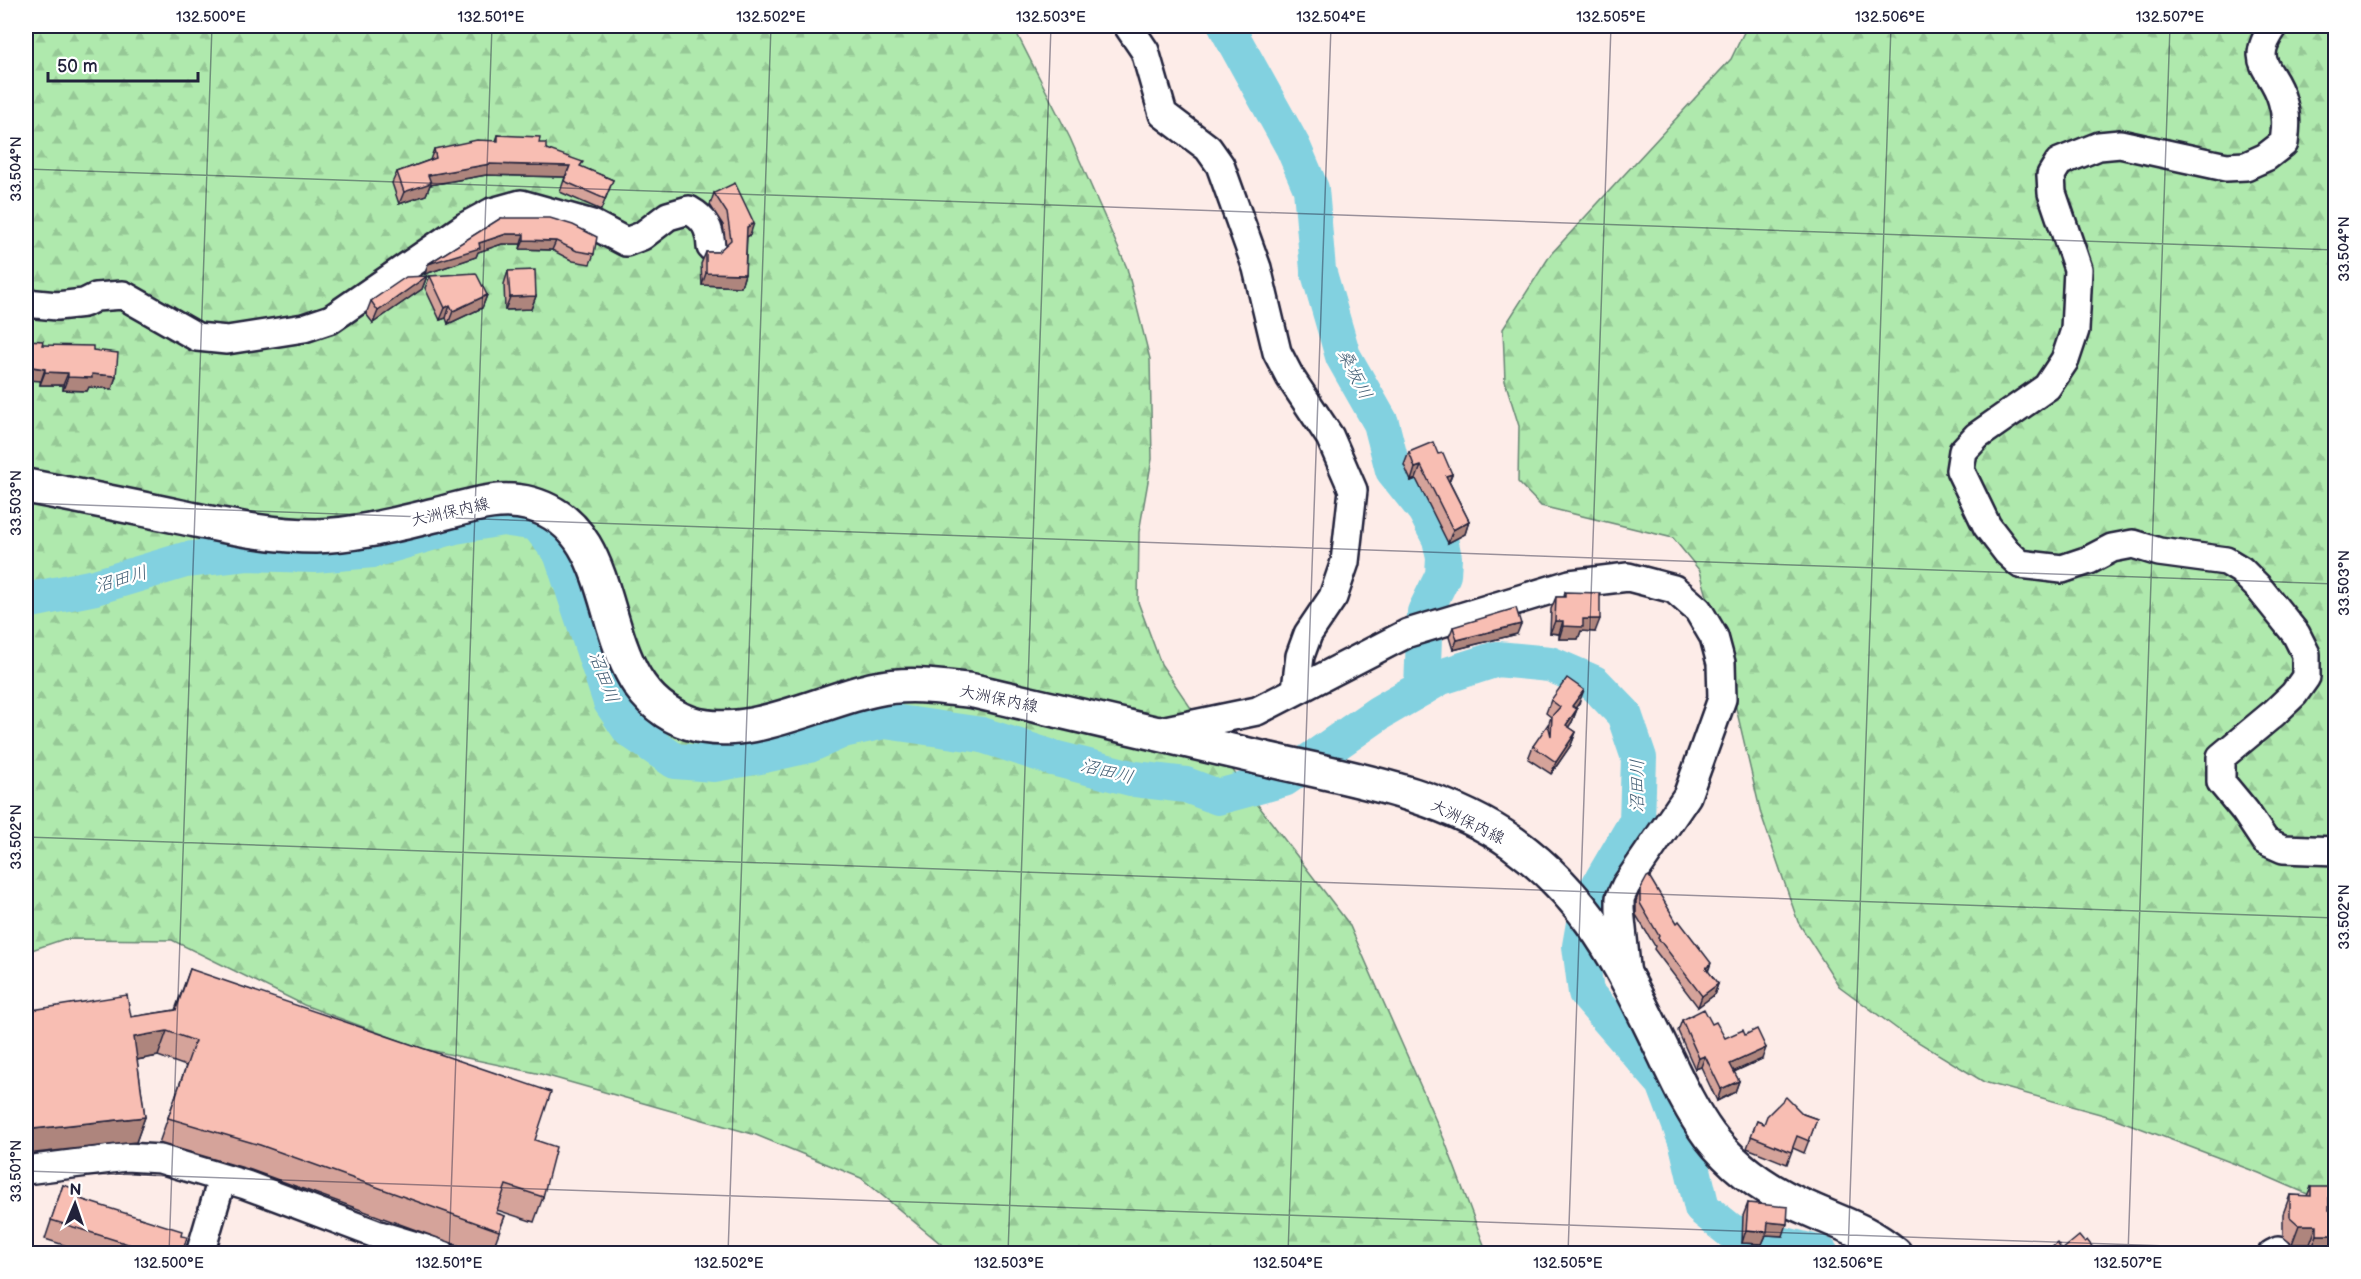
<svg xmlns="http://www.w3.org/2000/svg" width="2361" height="1279" font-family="'Balsamiq Sans','Klee One',sans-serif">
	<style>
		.forest { fill: url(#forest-firs); stroke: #688674; stroke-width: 1.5 }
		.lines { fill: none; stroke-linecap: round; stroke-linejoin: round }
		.river { stroke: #82d1e0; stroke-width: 36 }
		.minor-casing { stroke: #22223b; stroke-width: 32 }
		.major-casing { stroke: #22223b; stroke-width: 38 }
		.minor { stroke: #fff; stroke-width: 27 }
		.major { stroke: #fff; stroke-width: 33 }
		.wall { fill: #d5a39a; stroke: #22223b; stroke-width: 1.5 }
		.shaded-wall { fill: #ae857d; stroke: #22223b; stroke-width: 1.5 }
		.building { fill: #f8beb3; stroke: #22223b; stroke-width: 1.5 }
		.ticks { fill: none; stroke: #22223b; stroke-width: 1.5; stroke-opacity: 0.45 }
		.labels { text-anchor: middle; stroke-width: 4.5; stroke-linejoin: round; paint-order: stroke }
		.street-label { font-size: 16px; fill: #22223b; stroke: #fff }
		.water-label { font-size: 18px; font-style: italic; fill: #445f75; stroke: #fff }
		.neatline { fill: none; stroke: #22223b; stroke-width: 2 }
		.ticks-label { font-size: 15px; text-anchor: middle; fill: #22223b }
	</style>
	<defs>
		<pattern id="forest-firs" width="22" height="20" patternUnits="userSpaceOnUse" patternTransform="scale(1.5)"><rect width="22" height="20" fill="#afe9ad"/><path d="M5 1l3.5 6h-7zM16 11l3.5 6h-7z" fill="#96c896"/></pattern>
	</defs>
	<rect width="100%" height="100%" fill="#fdece8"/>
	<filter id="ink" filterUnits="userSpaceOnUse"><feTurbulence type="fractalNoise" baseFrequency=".0167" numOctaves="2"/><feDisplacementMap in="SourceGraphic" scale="12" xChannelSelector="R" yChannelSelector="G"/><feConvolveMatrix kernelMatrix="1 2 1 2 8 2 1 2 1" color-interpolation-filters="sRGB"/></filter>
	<g filter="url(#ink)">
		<g class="forest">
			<polygon points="26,26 1013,26 1070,138 1127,268 1150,359 1152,459 1139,532 1138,602 1161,664 1245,788 1349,924 1444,1139 1487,1253 952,1253 861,1178 756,1135 541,1074 420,1048 304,1005 172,940 64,939 26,952"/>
			<polygon points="1747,26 2335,26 2335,1206 2259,1173 2111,1117 1984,1082 1900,1031 1839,986 1798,922 1761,814 1725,661 1700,571 1673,538 1541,506 1518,482 1519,426 1505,381 1503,329 1551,254 1731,59"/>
		</g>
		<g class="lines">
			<g class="river">
				<polyline points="1226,26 1293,147 1311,189 1318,270 1343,356 1381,423 1393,470 1425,510 1440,539 1444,558 1443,575 1425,612 1422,688"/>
				<polyline points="26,601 95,587 185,560 247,553 314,555 373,550 455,526 503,518 537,523 561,553 611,702 630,730 675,761 714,764 760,756 809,745 843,730 885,721 982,735 1053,758 1135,779 1186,785 1218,797 1284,779 1379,713 1441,677 1497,659 1550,664 1594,683 1624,714 1639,758 1637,821 1587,906 1580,946 1586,993 1664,1083 1687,1144 1702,1208 1732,1232 1821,1254"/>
			</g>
			<defs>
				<g id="minor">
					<polyline points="1128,26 1145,51 1163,114 1208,148 1220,165 1257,268 1277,352 1290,377 1330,437 1353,490 1345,562 1333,597 1308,634 1300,656 1296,689"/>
					<path d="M2274,26c-27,39 -1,41 8,74 5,15 4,28 2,43l-18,14 -20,9 -20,1 -106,-23 -21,2 -40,16 -8,13 1,18 26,76 -3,61 -10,30 -18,27 -70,49 -14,15 -3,19 27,56 20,26 13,12 42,5 27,-9 23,-12 21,-4 26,8 67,9 15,9 18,18 37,46 10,20v23l-12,17 -20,19 -53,44v25l24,29 20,30 18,8 53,2"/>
					<path d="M26,303l31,3 27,-3 12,-6 27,-2 74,42 30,3 77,-12 27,-9 135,-93 26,-14 29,-8 71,20 34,18 16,-6 26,-20 21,-6c16,9 21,18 22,37"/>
					<polyline points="1156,732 1257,711 1408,633 1570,584 1628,577 1674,589 1698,610 1714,637 1721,663 1722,699 1687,796 1626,885 1620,898 1620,910 1627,976"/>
					<polyline points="26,1170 126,1157 160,1159 246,1185 376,1234 442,1254"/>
					<polyline points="200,1254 222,1179"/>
					<polyline points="2272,1254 2278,1251 2279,1254"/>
				</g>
				<path id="major" d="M26,486c52,10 103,20 155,31 45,9 89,19 135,19 40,-1 81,-12 119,-21 33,-8 62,-20 96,-11 103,29 53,183 159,219 57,19 130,-23 186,-34 33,-7 65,-2 98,2 93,22 186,44 279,65 87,21 186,34 260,87 78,57 108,122 149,206 14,29 28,60 47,86 26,34 61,58 100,74 33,15 57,21 86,45"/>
			</defs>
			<use href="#minor" class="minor-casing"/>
			<use href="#major" class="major-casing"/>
			<use href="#minor" class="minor"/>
			<use href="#major" class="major"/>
		</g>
		<g class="wall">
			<polygon points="498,135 539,143 546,149 581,167 613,180 601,210 560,192 565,177 486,175 430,185 426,195 399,204 392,183 397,172 430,160 434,149 496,141"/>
			<polygon points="714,193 750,235 747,237 745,274 741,287 702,285 701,264 706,252 718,252 726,245 723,225 710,205"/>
			<polygon points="501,218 594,254 590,264 573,261 552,250 520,249 521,244 502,244 478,252 476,257 425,274 428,264"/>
			<polygon points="508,271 536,296 531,309 505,310 504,284"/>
			<polygon points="427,276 422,289 373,323 366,314 371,301"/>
			<polygon points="430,276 487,295 482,308 448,324 446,318 440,320 425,288"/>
			<polygon points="42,345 93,350 116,376 112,389 89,387 87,391 63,390 63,385 40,385"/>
			<polygon points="1409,452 1438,454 1452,474 1449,481 1469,521 1465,534 1448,543 1416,479 1411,481 1404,465"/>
			<polygon points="1565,592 1595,632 1581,631 1578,639 1559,639 1559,634 1550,633 1551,609 1556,597 1564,597"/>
			<polygon points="1453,627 1517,634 1453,650 1449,637"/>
			<polygon points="1551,700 1579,703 1575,708 1577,709 1572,722 1568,727 1576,732 1571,745 1551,774 1528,759 1533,746 1548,726 1551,717 1546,713"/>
			<polygon points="1640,890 1677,923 1708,972 1718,984 1714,995 1698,1007 1654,949 1655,946 1636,915 1636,901"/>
			<polygon points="190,969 535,1140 543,1197 534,1222 497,1210 496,1213 505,1216 491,1254 482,1254 251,1170 159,1143 186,1066 158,1056 137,1060 145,1117 136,1142 26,1154 26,1011 131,1017 175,1010"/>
			<polygon points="1682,1020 1712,1024 1725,1038 1762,1059 1734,1072 1739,1081 1735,1092 1717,1101 1701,1067 1695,1069 1678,1031"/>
			<polygon points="1803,1114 1817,1119 1804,1153 1793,1148 1787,1164 1747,1148 1757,1121 1764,1124"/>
			<polygon points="63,1185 80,1199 181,1236 182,1254 92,1254 45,1239"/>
			<polygon points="2311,1187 2329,1210 2336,1254 2310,1254 2310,1244 2292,1244 2283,1237 2283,1214 2290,1195 2307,1196"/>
			<polygon points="1748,1203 1783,1236 1766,1235 1762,1244 1742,1243 1743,1216"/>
		</g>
		<g class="shaded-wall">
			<polygon points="490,164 570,166 565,177 486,175 430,185 426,195 399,204 404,192 428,175"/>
			<polygon points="754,223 750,235 743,239 747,227"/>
			<polygon points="506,234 524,234 521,244 502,244 478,252 476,257 425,274 428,264 479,243"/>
			<polygon points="524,240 556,241 552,250 520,249"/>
			<polygon points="706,273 745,274 741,287 702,285"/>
			<polygon points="427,276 422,289 373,323 378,311"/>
			<polygon points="487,295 482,308 448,324 453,311"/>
			<polygon points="536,296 531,309 505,310 510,297"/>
			<polygon points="450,305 446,318 440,320 445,308"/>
			<polygon points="26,366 45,369 41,381 26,380"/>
			<polygon points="45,372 68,373 63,385 40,385"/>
			<polygon points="92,374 116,376 112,389 89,387 87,391 63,390 68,377"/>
			<polygon points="1421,466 1416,479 1411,481 1415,468"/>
			<polygon points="1452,474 1447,487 1446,476"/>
			<polygon points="1469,521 1465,534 1448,543 1453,530"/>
			<polygon points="1583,619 1600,619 1595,632 1581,631 1578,639 1559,639 1563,626"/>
			<polygon points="1555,621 1563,621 1559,634 1550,633"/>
			<polygon points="1521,624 1517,634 1453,650 1457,640"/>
			<polygon points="1584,690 1579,703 1568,719 1572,706"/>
			<polygon points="1577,709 1572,722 1561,738 1566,725"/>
			<polygon points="1576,732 1571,745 1551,774 1556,762"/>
			<polygon points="1711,963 1707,975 1706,968"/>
			<polygon points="1718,984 1714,995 1698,1007 1702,996"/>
			<polygon points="167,1031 158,1056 125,1062 134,1037"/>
			<polygon points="1766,1048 1762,1059 1726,1075 1730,1064"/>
			<polygon points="1705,1056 1701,1067 1695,1069 1699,1058"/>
			<polygon points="1739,1081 1735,1092 1717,1101 1721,1089"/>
			<polygon points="145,1117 136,1142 26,1154 26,1135 33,1129"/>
			<polygon points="1768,1222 1787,1224 1783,1236 1766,1235 1762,1244 1742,1243 1746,1230"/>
			<polygon points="2299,1225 2317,1225 2310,1244 2292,1244"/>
			<polygon points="2317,1235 2336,1235 2336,1254 2310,1254"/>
		</g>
		<g class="building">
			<polygon points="498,135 540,137 539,143 546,143 546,149 583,162 580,166 613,180 605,199 564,181 570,166 490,164 428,175 431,183 404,192 397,172 436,158 434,149 477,140 498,141"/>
			<polygon points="735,183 754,223 747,227 745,274 706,273 706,252 718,252 731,240 727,213 714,193"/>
			<polygon points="501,218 550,218 573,225 597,237 594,254 577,251 556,241 524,240 524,234 506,234 479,243 480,248 428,264"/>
			<polygon points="535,270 536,296 510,297 508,271"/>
			<polygon points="476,273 487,295 453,311 450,305 445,308 430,276"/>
			<polygon points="427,276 378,311 371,301 406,277"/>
			<polygon points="26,340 43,341 42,345 93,346 93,350 118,353 116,376 92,374 92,378 68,377 68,373 45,372 45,369 26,366"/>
			<polygon points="1433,442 1438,454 1443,453 1452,474 1446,476 1469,521 1453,530 1421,466 1415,468 1409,452"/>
			<polygon points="1565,592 1600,593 1600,619 1583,619 1583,627 1563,626 1563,621 1555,621 1556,597 1565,597"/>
			<polygon points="1516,608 1521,624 1457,640 1453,627"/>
			<polygon points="1567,678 1584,690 1572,706 1577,709 1566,725 1576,732 1556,762 1533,746 1548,724 1551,736 1552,716 1560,707 1551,700"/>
			<polygon points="1649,876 1677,923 1679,921 1711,963 1706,968 1718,984 1702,996 1658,938 1659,936 1640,903 1640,890 1647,877"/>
			<polygon points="190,969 551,1092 535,1140 556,1147 543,1197 506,1185 496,1213 505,1216 499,1231 260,1145 168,1118 195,1041 167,1031 134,1037 145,1117 33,1129 26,1135 26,1011 127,995 131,1017 176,1010"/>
			<polygon points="1704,1009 1712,1024 1716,1022 1725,1038 1743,1030 1745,1035 1757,1029 1766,1048 1730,1064 1739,1081 1721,1089 1705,1056 1699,1058 1682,1020"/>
			<polygon points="1786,1097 1803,1114 1817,1119 1809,1141 1797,1136 1791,1152 1751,1136 1757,1121 1764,1124 1767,1116"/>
			<polygon points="63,1185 83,1191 80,1199 182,1231 181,1236 187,1237 182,1254 160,1254 51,1220"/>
			<polygon points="2311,1187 2329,1187 2329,1210 2336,1211 2336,1235 2317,1235 2317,1225 2299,1225 2290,1217 2290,1195 2311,1196"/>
			<polygon points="1748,1203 1788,1207 1787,1224 1768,1222 1767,1232 1746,1230"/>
			<polygon points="2079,1236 2084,1242 2087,1240 2098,1254 2044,1254 2057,1243 2062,1250"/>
		</g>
	</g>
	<path class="ticks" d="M26,169l2310,81M26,503l2310,81M26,837l2310,81M26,1171l2310,81M169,1254l43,-1228M449,1254l43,-1228M728,1254l43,-1228M1008,1254l43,-1228M1288,1254l43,-1228M1568,1254l43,-1228M1848,1254l43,-1228M2128,1254l42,-1228"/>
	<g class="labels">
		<g class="street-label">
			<text transform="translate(450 511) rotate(-13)" y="6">大洲保内線</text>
			<text transform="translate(999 698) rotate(12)" y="6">大洲保内線</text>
			<text transform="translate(1468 821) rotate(26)" y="6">大洲保内線</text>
		</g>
		<g class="water-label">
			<text transform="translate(1355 374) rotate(63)" y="6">桑坂川</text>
			<text transform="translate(121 579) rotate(-16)" y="6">沼田川</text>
			<text transform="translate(604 677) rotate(69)" y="6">沼田川</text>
			<text transform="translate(1107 771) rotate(14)" y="6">沼田川</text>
			<text transform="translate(1637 786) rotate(-90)" y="6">沼田川</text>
		</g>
	</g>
	<rect width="2361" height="1279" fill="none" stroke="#fff" stroke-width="66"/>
	<g transform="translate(75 1204) rotate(2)" stroke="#ffffff" stroke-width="4.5" paint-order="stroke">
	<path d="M0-4.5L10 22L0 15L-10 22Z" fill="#22223b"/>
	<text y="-9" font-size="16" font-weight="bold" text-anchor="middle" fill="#22223b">N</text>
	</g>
	<path d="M48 72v9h150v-9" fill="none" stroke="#22223b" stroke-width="3"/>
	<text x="57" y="72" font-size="18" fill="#22223b" stroke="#ffffff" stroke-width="4.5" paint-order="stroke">50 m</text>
	<rect x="33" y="33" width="2295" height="1213" class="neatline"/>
	<g class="ticks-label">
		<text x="211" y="22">132.500°E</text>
		<text x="491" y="22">132.501°E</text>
		<text x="771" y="22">132.502°E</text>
		<text x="1051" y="22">132.503°E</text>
		<text x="1331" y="22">132.504°E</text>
		<text x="1611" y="22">132.505°E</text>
		<text x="1890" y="22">132.506°E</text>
		<text x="2170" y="22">132.507°E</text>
		<text transform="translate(16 169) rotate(-90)" y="5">33.504°N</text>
		<text transform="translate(2344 249) rotate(-90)" y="5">33.504°N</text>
		<text transform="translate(16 503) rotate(-90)" y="5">33.503°N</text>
		<text transform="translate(2344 583) rotate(-90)" y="5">33.503°N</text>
		<text transform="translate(16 837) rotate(-90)" y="5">33.502°N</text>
		<text transform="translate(2344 917) rotate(-90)" y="5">33.502°N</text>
		<text transform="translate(16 1171) rotate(-90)" y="5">33.501°N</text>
		<text x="169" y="1268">132.500°E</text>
		<text x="449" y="1268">132.501°E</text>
		<text x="729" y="1268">132.502°E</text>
		<text x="1009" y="1268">132.503°E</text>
		<text x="1288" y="1268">132.504°E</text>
		<text x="1568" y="1268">132.505°E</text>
		<text x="1848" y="1268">132.506°E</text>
		<text x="2128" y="1268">132.507°E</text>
	</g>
</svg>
